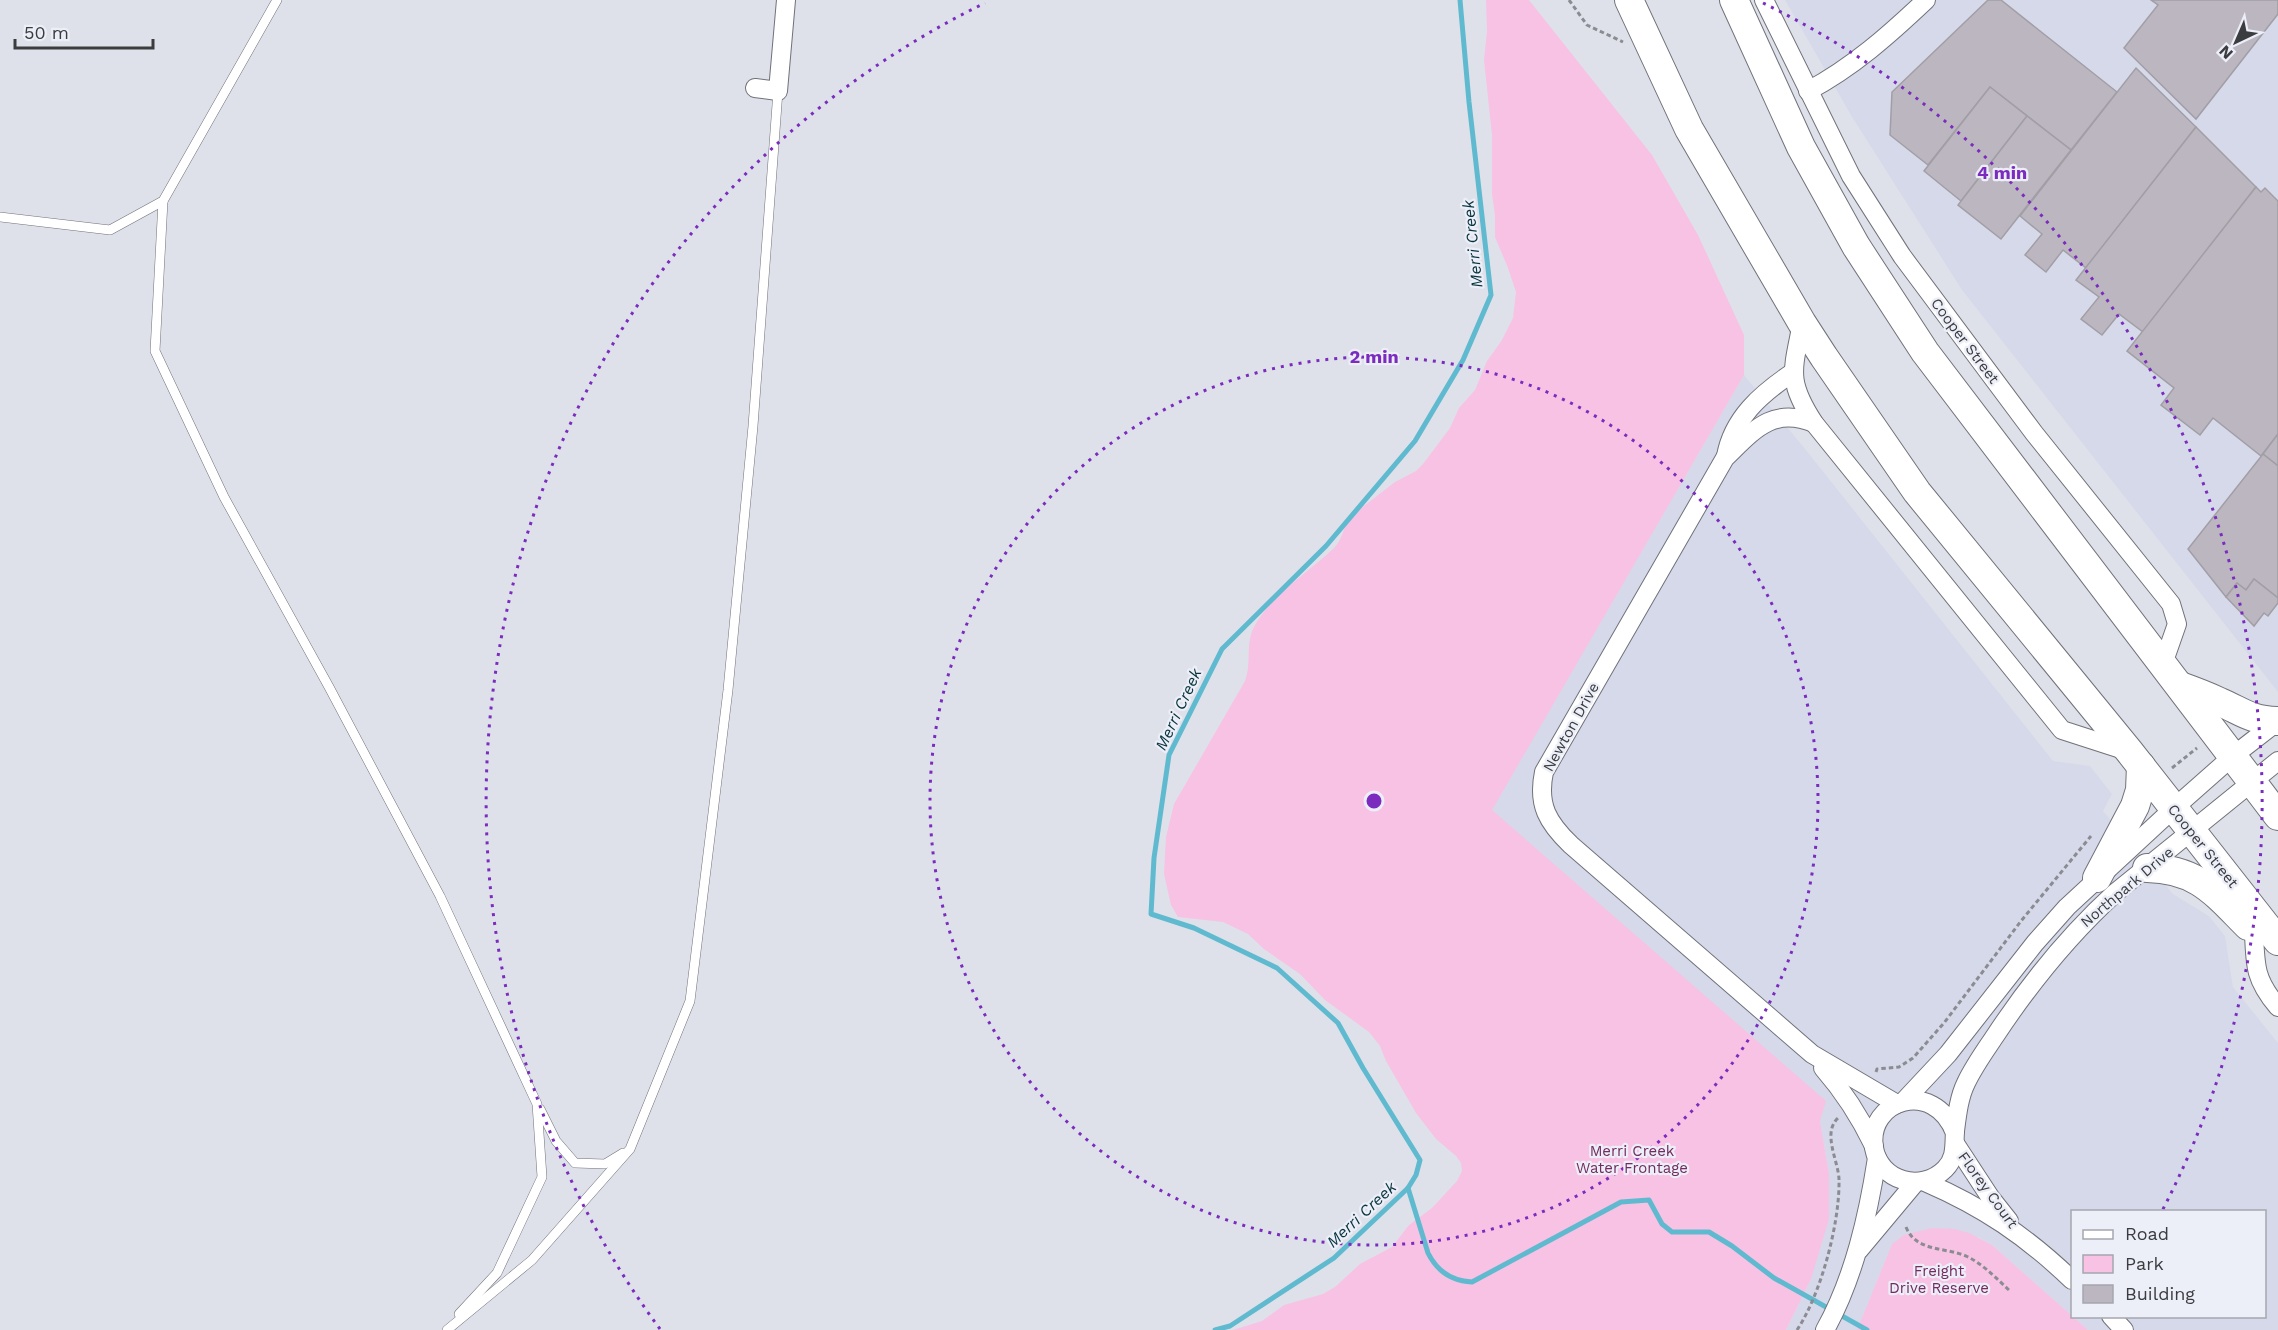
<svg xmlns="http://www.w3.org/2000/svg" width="2278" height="1330" font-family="'Work Sans',sans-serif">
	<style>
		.built { fill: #d6d9ea }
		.green { fill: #f7c2e4 }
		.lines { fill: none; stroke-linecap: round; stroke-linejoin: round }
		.stream { stroke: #60bacf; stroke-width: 5 }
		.building { fill: #bbb6bf; stroke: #a29ea6; stroke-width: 1.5 }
		.lane-casing { stroke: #70727a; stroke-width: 10 }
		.street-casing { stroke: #70727a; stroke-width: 20 }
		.primary-casing { stroke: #70727a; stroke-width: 30 }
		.path { stroke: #8b8c92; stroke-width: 3; stroke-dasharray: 4.5 3; stroke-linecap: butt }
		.lane { stroke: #fff; stroke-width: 9 }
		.street { stroke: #fff; stroke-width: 18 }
		.primary { stroke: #fff; stroke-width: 28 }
		.ring { fill: none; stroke: #7b2cbf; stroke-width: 3; stroke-dasharray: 3 6 }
		.labels { text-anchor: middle; stroke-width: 4.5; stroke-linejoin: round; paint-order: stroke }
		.street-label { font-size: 15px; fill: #3b3c3f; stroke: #eceef8 }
		.park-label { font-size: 15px; fill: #742b5f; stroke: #eceef8 }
		.water-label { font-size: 16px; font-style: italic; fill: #06333c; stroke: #eceef8 }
		.centre { fill: #7b2cbf; stroke: #eceef8; stroke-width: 3 }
		.ring-label { font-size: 18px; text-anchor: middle; font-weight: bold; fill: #7b2cbf; stroke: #eceef8; stroke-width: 4.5; stroke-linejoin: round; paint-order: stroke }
	</style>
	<rect width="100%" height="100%" fill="#dfe1ea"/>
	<g class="built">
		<polygon points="1785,0 2278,0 2278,692 1962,290 1852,117"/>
		<polygon points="1744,375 1806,450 2053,761 2090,766 2112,794 2103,811 2173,894 2209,916 2225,936 2233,987 2278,1043 2278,1330 2088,1330 2073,1317 2264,1316 2264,1212 2072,1212 2072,1316 1992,1245 1978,1237 1892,1244 1857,1330 1786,1330 1811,1279 1829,1174 1820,1121 1491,810"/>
	</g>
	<g class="green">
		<path d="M1486,0h43l123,155 46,80 46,100v40l-252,435 334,291 -6,20 9,53v45l-18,60 -25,51h-553l29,-9 22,-16 39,-11 12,-7 25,-23 32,-17 17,-22 23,-17 25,-27 5,-10 -1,-8 -5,-7 -20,-17 -20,-26 -30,-52 -6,-15 -11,-14 -44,-32 -25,-26 -36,-25 -16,-15 -25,-12 -45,-5 -7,-12 -7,-31 2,-37 8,-33 71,-123c7,-18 0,-37 9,-54 16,-31 55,-55 80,-79 11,-12 8,-21 17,-32l44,-34 21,-11 7,-7 27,-36 9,-20 16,-18 12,-29 15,-21 11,-22 3,-26 -8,-24 -13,-31v-21l-3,-22v-59l-8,-75 3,-29z"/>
		<polygon points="1932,1228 1955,1229 1969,1233 1992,1245 2088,1330 1857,1330 1892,1244 1904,1235"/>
	</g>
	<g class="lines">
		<g class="stream">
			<path d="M1408,1188l20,65c9,18 23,28 44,29l149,-80 28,-2 13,24 10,8h37l23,14 42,32 93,52"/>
			<polyline points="1215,1330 1230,1326 1334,1258 1408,1188 1416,1175 1420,1160 1363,1068 1338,1023 1277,968 1194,928 1151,914 1154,858 1169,755 1222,649 1326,546 1415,441 1463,360 1491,295 1469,102 1460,0"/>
		</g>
	</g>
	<g class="building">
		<polygon points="1988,0 2001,0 2117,92 2071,150 1990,87 1928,165 1890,135 1892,92"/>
		<polygon points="2151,0 2278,0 2278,14 2196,119 2124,48 2158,5"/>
		<polygon points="2136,68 2196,127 2086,268 2063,250 2046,272 2025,255 2042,234 2020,216"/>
		<polygon points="1990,87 2027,116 1961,201 1924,171"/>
		<polygon points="2027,116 2071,150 2001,239 1958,205"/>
		<polygon points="2196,127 2256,187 2143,332 2119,314 2102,335 2081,319 2099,297 2076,280"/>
		<polygon points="2256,187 2261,192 2265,188 2278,201 2278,434 2261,456 2213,418 2200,435 2161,405 2174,388 2127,351"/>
		<polygon points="2278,434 2278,466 2263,454"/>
		<polygon points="2263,454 2278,466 2278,598 2254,579 2246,590 2237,583 2226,597 2188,549"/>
		<polygon points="2254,579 2278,598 2278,603 2268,616 2264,613 2254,626 2226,597 2237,583 2246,590"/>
	</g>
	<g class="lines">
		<defs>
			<g id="lane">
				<polyline points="163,201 155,351 224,497 329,687 440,896 537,1104 542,1177 497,1273 459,1314"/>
				<polyline points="0,217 110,230 163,201 277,0"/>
				<polyline points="540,1109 556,1141 575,1163 605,1164 623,1153"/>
				<polyline points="447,1330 532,1260 630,1149 690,1001 728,690 753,426 778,91"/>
			</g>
			<g id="street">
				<polyline points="1764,0 1851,176 1902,256 2034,433 2171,604 2177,624 2163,664"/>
				<polyline points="755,88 778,91 786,0"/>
				<path d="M1808,91c45,-24 81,-56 118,-91"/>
				<path d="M1802,323c-9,47 -16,57 12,100l248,307 65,21"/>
				<path d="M1814,423c-42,-17 -61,8 -89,35l-181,314c-7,33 4,51 27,73l241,209 85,50"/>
				<path d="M1726,456c7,-38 35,-62 66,-83"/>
				<path d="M2254,931c1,35 1,49 24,76"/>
				<path d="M1823,1068c21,24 37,49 51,78"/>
				<polyline points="1904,1101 1948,1054 2035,943 2067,907 2173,809 2233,756 2278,721"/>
				<path d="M1955,1133c-21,-55 -89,-33 -81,15 6,33 47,45 71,21 11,-11 9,-23 10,-38 2,-16 4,-34 11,-48 8,-17 19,-32 29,-47 35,-53 73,-100 120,-143l163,-132"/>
				<polyline points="1956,1145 1990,1197 2009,1221"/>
				<path d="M1925,1182c58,25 101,54 147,98"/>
				<polyline points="1859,1250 1915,1183"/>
				<polyline points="2111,1316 2124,1330"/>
				<path d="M1825,1330c29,-52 43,-114 52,-172"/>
			</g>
			<g id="primary">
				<polyline points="1629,0 1689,129 1802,323 1824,357 1917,492 2129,751 2278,941"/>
				<polyline points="1734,0 1801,147 1856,246 1925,352 2278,816"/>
				<path d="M2180,686c14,5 27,10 40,16 23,10 30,18 57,19"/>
				<path d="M2147,868c51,1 68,25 101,58"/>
				<polyline points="2097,878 2135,806 2140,790 2141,766"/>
			</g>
		</defs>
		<use href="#lane" class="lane-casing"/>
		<use href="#street" class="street-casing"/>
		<use href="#primary" class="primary-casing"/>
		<g class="path">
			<polyline points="1569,0 1587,25 1623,42"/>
			<polyline points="2172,768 2197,748"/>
			<polyline points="1876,1072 1877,1069 1899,1067 1913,1058 1944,1023 2021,921 2091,836"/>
			<path d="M1906,1227c10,25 39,20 60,29 17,8 30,22 44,35"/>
			<path d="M1797,1330c24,-36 43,-107 42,-151 -1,-19 -17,-46 -1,-61"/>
		</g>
		<use href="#lane" class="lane"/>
		<use href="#street" class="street"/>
		<use href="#primary" class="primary"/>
	</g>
	<g class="ring">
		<circle cx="1374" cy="801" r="444"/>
		<path d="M660 1329A888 888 0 0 1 985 3M1763 3A888 888 0 0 1 2162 1211"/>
	</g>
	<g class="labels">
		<g class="street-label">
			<text transform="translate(1965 341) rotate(53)" y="5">Cooper Street</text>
			<text transform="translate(1571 727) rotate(-61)" y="5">Newton Drive</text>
			<text transform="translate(2203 846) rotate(51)" y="5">Cooper Street</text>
			<text transform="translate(2127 887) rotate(-40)" y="5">Northpark Drive</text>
			<text transform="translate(1988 1190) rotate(54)" y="5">Florey Court</text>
		</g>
		<g class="park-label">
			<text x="1632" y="1156">Merri Creek<tspan x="1632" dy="17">Water Frontage</tspan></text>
			<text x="1939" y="1276">Freight<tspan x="1939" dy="17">Drive Reserve</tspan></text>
		</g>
		<g class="water-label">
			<text transform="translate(1472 244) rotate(-96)" y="6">Merri Creek</text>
			<text transform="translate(1178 709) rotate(-65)" y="6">Merri Creek</text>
			<text transform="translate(1361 1214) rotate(-43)" y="6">Merri Creek</text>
		</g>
	</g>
	<circle cx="1374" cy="801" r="9" class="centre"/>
	<g class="ring-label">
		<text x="2002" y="179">4 min</text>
		<text x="1374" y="363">2 min</text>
	</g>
	<rect x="2071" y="1210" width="195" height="108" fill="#eceef8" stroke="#a5a7ae" stroke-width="1.5"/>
	<rect x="2083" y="1230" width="30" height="9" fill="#ffffff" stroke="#a5a7ae" stroke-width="1.5"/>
	<text x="2125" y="1240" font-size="18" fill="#3b3c3f">Road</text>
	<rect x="2083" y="1255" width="30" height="18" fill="#f7c2e4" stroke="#a5a7ae" stroke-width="1.5"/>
	<text x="2125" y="1270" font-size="18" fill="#3b3c3f">Park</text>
	<rect x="2083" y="1285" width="30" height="18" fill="#bbb6bf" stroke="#a5a7ae" stroke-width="1.5"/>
	<text x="2125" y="1300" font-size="18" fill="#3b3c3f">Building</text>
	<g transform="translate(2236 42) rotate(224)" stroke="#eceef8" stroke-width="4.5" paint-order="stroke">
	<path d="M0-4.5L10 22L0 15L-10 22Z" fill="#3b3c3f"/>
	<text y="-9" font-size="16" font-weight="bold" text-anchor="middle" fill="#3b3c3f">N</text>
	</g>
	<path d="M15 39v9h138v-9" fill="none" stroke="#3b3c3f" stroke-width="3"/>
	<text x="24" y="39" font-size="18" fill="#3b3c3f" stroke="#eceef8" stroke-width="4.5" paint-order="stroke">50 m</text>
</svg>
